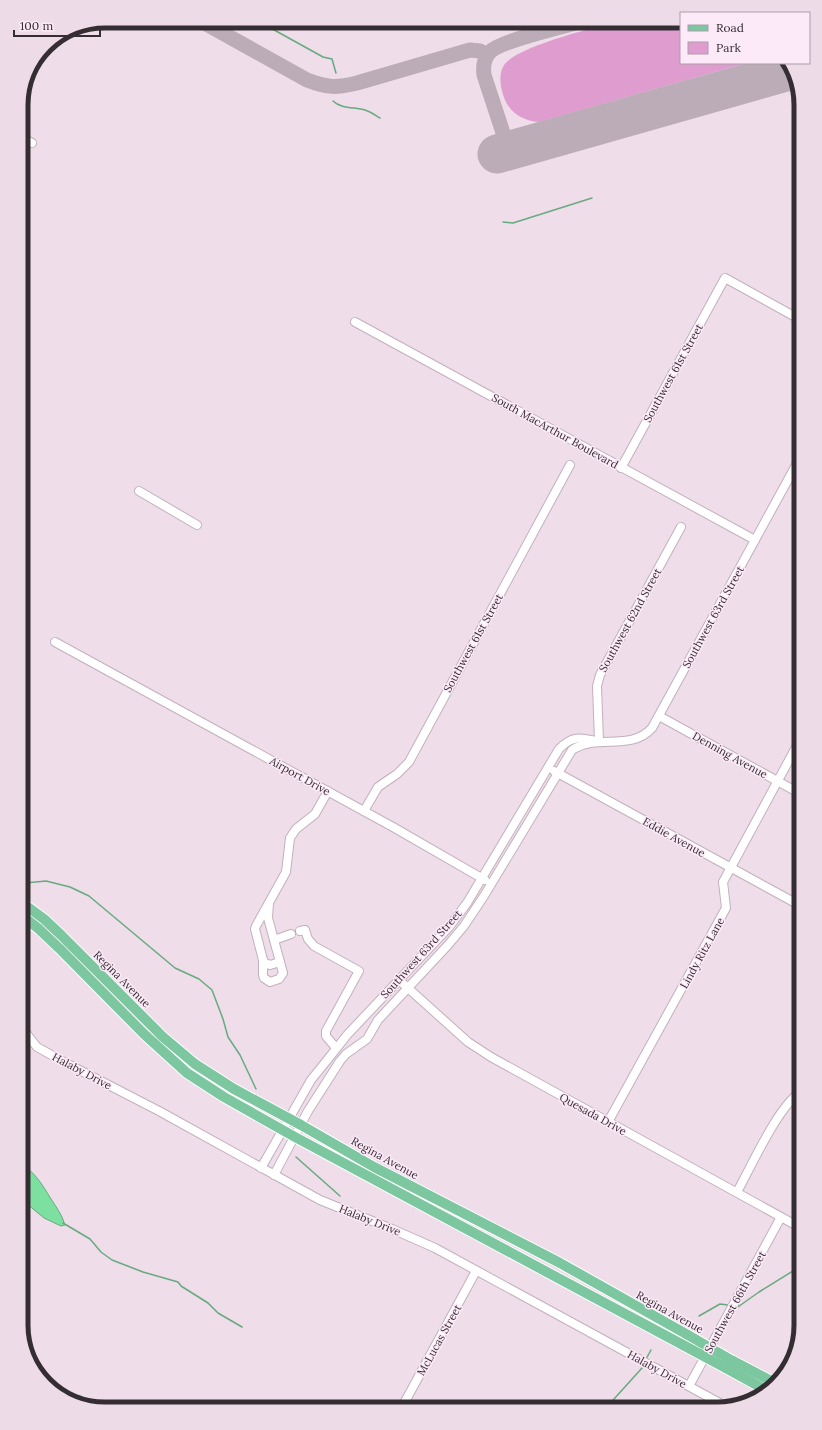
<svg xmlns="http://www.w3.org/2000/svg" width="822" height="1430" font-family="Lora,serif">
	<style>
		.green { fill: #df9ccf }
		.water { fill: #7de0a1; stroke: #67aa80 }
		.lines { fill: none; stroke-linecap: round; stroke-linejoin: round }
		.stream { stroke: #67aa80; stroke-width: 1.5 }
		.taxiway { stroke: #bbacb7; stroke-width: 15 }
		.runway { stroke: #bbacb7; stroke-width: 39 }
		.minor-casing { stroke: #c2b0bd; stroke-width: 10 }
		.major-casing { stroke: #fff; stroke-width: 12 }
		.minor { stroke: #fff; stroke-width: 8 }
		.major { stroke: #7cc7a0; stroke-width: 10 }
		.major-bridge-casing { stroke: #fff; stroke-width: 12; stroke-linecap: butt }
		.major-bridge { stroke: #7cc7a0; stroke-width: 10 }
		.labels { text-anchor: middle; stroke-width: 3; stroke-linejoin: round; paint-order: stroke }
		.street-label { font-size: 11px; fill: #342d32; stroke: #fdeaf8 }
		.rim { fill: none; stroke: #342d32; stroke-width: 5 }
	</style>
	<rect width="100%" height="100%" fill="#efddea"/>
	<path class="green" d="M618,21h63v42h65l-207,59c-15,-1 -28,-8 -34,-22 -4,-10 -7,-23 -2,-33 9,-20 92,-39 115,-46z"/>
	<path class="water" d="M21,1163c15,11 21,21 30,36 6,9 11,16 14,26l-4,1 -17,-8 -23,-19z"/>
	<g class="lines">
		<g class="stream">
			<polyline points="258,21 323,57 332,59 336,73"/>
			<path d="M333,101c8,8 22,6 32,9 6,2 10,5 15,8"/>
			<polyline points="503,222 513,223 592,198"/>
			<polyline points="21,881 25,883 46,881 70,887 89,896 175,968 199,979 212,990 223,1019 228,1037 240,1055 256,1089"/>
			<polyline points="296,1157 340,1196"/>
			<polyline points="63,1223 90,1239 101,1252 112,1260 143,1272 178,1282 181,1286 208,1303 218,1313 242,1327"/>
			<polyline points="735,1309 759,1292 801,1266"/>
			<polyline points="699,1316 720,1304 728,1305"/>
			<polyline points="646,1359 651,1350"/>
			<polyline points="605,1409 642,1368"/>
		</g>
		<g class="taxiway">
			<path d="M201,21l106,59c21,8 29,8 50,3l113,-33 10,1 7,4"/>
			<path d="M509,151l-25,-76c-1,-8 0,-17 6,-23 10,-11 75,-26 93,-31"/>
		</g>
		<polyline class="runway" points="497,154 793,70"/>
		<defs>
			<g id="minor">
				<polyline points="21,137 32,143"/>
				<polyline points="355,322 755,540"/>
				<polyline points="621,468 725,278 801,320"/>
				<polyline points="139,491 197,525"/>
				<polyline points="55,642 393,827 485,880"/>
				<polyline points="659,716 801,794"/>
				<polyline points="599,741 597,686 600,675 681,527"/>
				<polyline points="554,771 801,906"/>
				<polyline points="364,811 378,787 397,774 409,762 570,465"/>
				<polyline points="269,903 268,918 283,973 279,979 270,982 264,978 263,975 263,960 255,929 256,926 286,872 290,838 296,829 315,814 328,791"/>
				<polyline points="300,931 305,930 308,939 314,946 359,971 326,1031 326,1036 336,1048"/>
				<polyline points="274,940 291,934"/>
				<polyline points="263,960 265,963 270,965 280,962"/>
				<polyline points="399,980 468,1042 491,1057 801,1228"/>
				<polyline points="21,1024 29,1037 37,1047 64,1062 159,1111 320,1200 392,1229 435,1248 727,1407"/>
				<polyline points="608,1122 726,908 723,882 801,738"/>
				<path d="M261,1168l50,-88 13,-16 23,-29 102,-108 18,-24 92,-154c13,-13 20,-12 37,-8"/>
				<path d="M274,1175l34,-64 32,-50 6,-7 21,-15 11,-19 70,-75 16,-19 20,-30 88,-146c26,-17 58,2 80,-22l149,-272"/>
				<path d="M737,1192c13,-23 42,-88 64,-100"/>
				<polyline points="689,1386 781,1217"/>
				<polyline points="401,1409 476,1271"/>
			</g>
			<g id="major">
				<polyline points="21,902 44,919 61,935 163,1037 195,1064 234,1089 301,1125 374,1167 560,1263 688,1335"/>
				<polyline points="21,915 39,929 59,948 144,1034 187,1073 224,1097 295,1137 683,1345"/>
				<polyline points="731,1360 775,1383"/>
				<polyline points="726,1368 766,1390"/>
			</g>
		</defs>
		<use href="#minor" class="minor-casing"/>
		<use href="#major" class="major-casing"/>
		<use href="#minor" class="minor"/>
		<use href="#major" class="major"/>
		<defs>
			<g id="major-bridge">
				<polyline points="688,1335 731,1360"/>
				<polyline points="683,1345 726,1368"/>
			</g>
		</defs>
		<use href="#major-bridge" class="major-bridge-casing"/>
		<use href="#major-bridge" class="major-bridge"/>
	</g>
	<g class="labels">
		<g class="street-label">
			<text transform="translate(673 373) rotate(-61)" y="4">Southwest 61st Street</text>
			<text transform="translate(555 431) rotate(29)" y="4">South MacArthur Boulevard</text>
			<text transform="translate(713 617) rotate(-61)" y="4">Southwest 63rd Street</text>
			<text transform="translate(630 620) rotate(-61)" y="4">Southwest 62nd Street</text>
			<text transform="translate(473 643) rotate(-61)" y="4">Southwest 61st Street</text>
			<text transform="translate(730 755) rotate(29)" y="4">Denning Avenue</text>
			<text transform="translate(300 776) rotate(29)" y="4">Airport Drive</text>
			<text transform="translate(674 837) rotate(29)" y="4">Eddie Avenue</text>
			<text transform="translate(702 953) rotate(-61)" y="4">Lindy Ritz Lane</text>
			<text transform="translate(421 954) rotate(-48)" y="4">Southwest 63rd Street</text>
			<text transform="translate(122 979) rotate(45)" y="4">Regina Avenue</text>
			<text transform="translate(82 1071) rotate(28)" y="4">Halaby Drive</text>
			<text transform="translate(593 1114) rotate(29)" y="4">Quesada Drive</text>
			<text transform="translate(385 1158) rotate(29)" y="4">Regina Avenue</text>
			<text transform="translate(370 1220) rotate(22)" y="4">Halaby Drive</text>
			<text transform="translate(735 1302) rotate(-61)" y="4">Southwest 66th Street</text>
			<text transform="translate(670 1312) rotate(29)" y="4">Regina Avenue</text>
			<text transform="translate(439 1340) rotate(-61)" y="4">McLucas Street</text>
			<text transform="translate(657 1369) rotate(29)" y="4">Halaby Drive</text>
		</g>
	</g>
	<path d="M0 0H822V1430H0ZM105 28H717A77 77 0 0 1 794 105V1325A77 77 0 0 1 717 1402H105A77 77 0 0 1 28 1325V105A77 77 0 0 1 105 28Z" fill="#eddbe8" fill-rule="evenodd"/>
	<path class="rim" d="M105 28H717A77 77 0 0 1 794 105V1325A77 77 0 0 1 717 1402H105A77 77 0 0 1 28 1325V105A77 77 0 0 1 105 28Z"/>
	<rect x="680" y="12" width="130" height="52" fill="#fdeaf8" stroke="#ad9ea9"/>
	<rect x="688" y="25" width="20" height="6" fill="#7cc7a0" stroke="#ad9ea9"/>
	<text x="716" y="32" font-size="12" fill="#342d32">Road</text>
	<rect x="688" y="42" width="20" height="12" fill="#df9ccf" stroke="#ad9ea9"/>
	<text x="716" y="52" font-size="12" fill="#342d32">Park</text>
	<path d="M14 30v6h86v-6" fill="none" stroke="#342d32" stroke-width="2"/>
	<text x="20" y="30" font-size="12" fill="#342d32" stroke="#fdeaf8" stroke-width="3" paint-order="stroke">100 m</text>
</svg>
